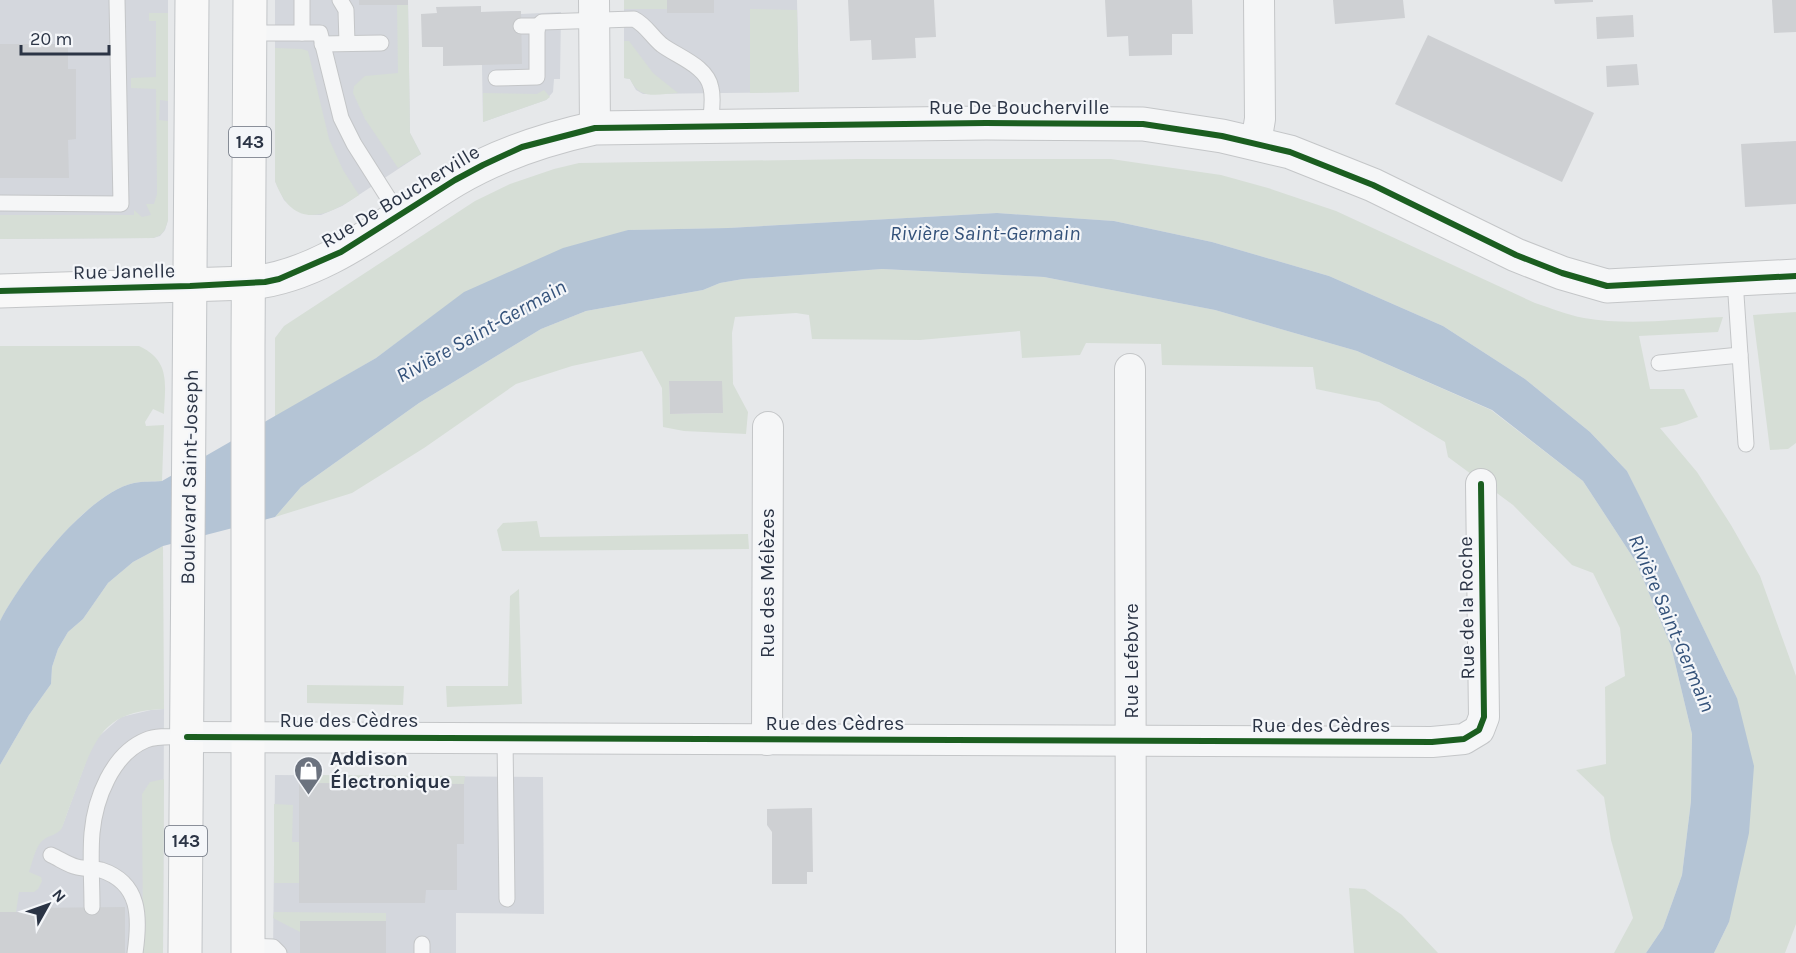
<svg xmlns="http://www.w3.org/2000/svg" width="1796" height="953" font-family="Karla,sans-serif">
	<style>
		.built { fill: #d4d7dd }
		.green { fill: #d6ded6; fill-rule: evenodd }
		.water { fill: #b4c4d5 }
		.building { fill: #ced0d3 }
		.lines { fill: none; stroke-linecap: round; stroke-linejoin: round }
		.service-casing { stroke: #c4c6c8; stroke-width: 17 }
		.minor-casing { stroke: #c4c6c8; stroke-width: 32 }
		.tertiary-casing { stroke: #c4c6c8; stroke-width: 35 }
		.secondary-casing { stroke: #c4c6c8; stroke-width: 35 }
		.primary-casing { stroke: #c2c5c8; stroke-width: 35 }
		.service { stroke: #f5f6f7; stroke-width: 15 }
		.minor { stroke: #f5f6f7; stroke-width: 30 }
		.tertiary { stroke: #f5f6f7; stroke-width: 33 }
		.secondary { stroke: #f8f8f8; stroke-width: 33 }
		.primary { stroke: #f8f8f8; stroke-width: 33 }
		.cycleway-casing { stroke: #f4f6f9; stroke-width: 10 }
		.cycleway { stroke: #1b5e20; stroke-width: 6 }
		.labels { text-anchor: middle; stroke-width: 4.5; stroke-linejoin: round; paint-order: stroke }
		.shield { fill: #f4f6f9; stroke: #676e7b; stroke-width: 1.5 }
		.shield-label { font-size: 18px; font-weight: bold; fill: #2b3445 }
		.street-label { font-size: 20px; fill: #2b3445; stroke: #f4f6f9 }
		.poi-label { font-size: 20px; font-weight: bold; fill: #2b3445; stroke: #f4f6f9; text-anchor: start }
		.water-label { font-size: 21px; font-style: italic; fill: #34527a; stroke: #f4f6f9 }
	</style>
	<rect width="100%" height="100%" fill="#e6e8ea"/>
	<g class="built">
		<polygon points="0,0 168,0 168,220 165,230 160,236 153,238 0,239"/>
		<polygon points="275,0 408,0 410,133 421,154 342,206 321,215 310,215 292,207 284,200 275,181"/>
		<polygon points="624,0 797,0 799,92 643,94 636,90 630,79 624,78"/>
		<polygon points="521,11 521,14 561,12 560,79 554,79 553,92 546,100 483,122 481,12"/>
		<polygon points="164,709 163,953 0,953 0,912 19,892 44,820 62,827 88,756 97,738 121,717 151,710"/>
		<polygon points="275,775 543,777 544,914 456,913 456,953 273,953"/>
	</g>
	<g class="green">
		<rect x="624" y="0" width="43" height="9"/>
		<polygon points="397,5 408,5 410,133 421,154 398,168 365,119 353,93 354,86 365,76 398,73"/>
		<polygon points="750,9 797,10 799,92 750,93"/>
		<path d="M149,13h19v88l-8,-1 -1,20 9,1v99c-3,10 -4,15 -15,18l-153,1v-24h134v-5l8,7 9,-2 -5,-11h8l3,-10 -1,-105 -25,-1v-10l25,-1v-56h-7z"/>
		<path d="M624,41h5l24,32 25,20c-20,1 -38,8 -48,-14l-6,-1z"/>
		<path d="M275,48l27,1 6,2 21,88 14,31 16,25c-34,23 -66,35 -84,-14z"/>
		<polygon points="544,90 550,97 546,100 483,122 483,93 537,94"/>
		<path d="M858,159h253l110,16 47,13 68,23 199,92c16,5 32,12 49,15 46,8 93,1 139,-1l-5,15 -79,4 11,53h34l14,28 -22,8 -16,3 37,44 34,53 29,51 36,100v248l-11,29h-71l15,-31 8,-224 -110,-227 -37,-39 -65,-53 -82,-53 -114,-50 -117,-34 -98,-21 -117,-8 -269,15 -100,2 -164,63 -88,65 -101,59v-79l9,-12 191,-125 35,-17 44,-15 25,-6z"/>
		<path d="M882,269l162,8 171,33 142,41 134,59 92,71 53,81 35,84 21,88 -1,67 -9,74 -19,53 -17,25h-32l19,-35 -22,-78 -7,-43 -28,-27 30,-6 -1,-77 20,-11 -5,-48 -27,-55 -21,-8 -59,-60 -65,-48 -3,-15 -66,-40 -63,-13 -3,-22 -151,-2 -1,-21 -75,-1 -6,12 -58,3 -2,-27 -100,9 -108,-1 -3,-24 -13,-2 -61,4 -3,16 1,51 15,28 -2,22 -62,-3 -21,-4 -1,-39 -20,-37 -70,15 -56,18 -92,64 -72,45 -77,24 26,-30 118,-84 122,-74 45,-18 117,-21 17,-7 23,-4zM669,382l54,31 -53,1z"/>
		<polygon points="1796,312 1796,443 1788,449 1770,450 1753,315"/>
		<path d="M0,346h139c32,15 26,38 25,68l-11,-5 -8,13 1,4 18,-1 -2,56c-9,1 -20,0 -28,2 -47,10 -112,96 -134,138z"/>
		<polygon points="537,521 540,537 748,534 749,549 502,551 497,530 503,523"/>
		<path d="M163,546l1,163c-52,2 -66,20 -83,67 -6,17 -13,34 -19,52 -5,8 -15,7 -21,14 -6,7 -9,21 -12,30l12,5 1,4 -4,8 -4,3h-15l-3,20h-16v-147l29,-50 22,-31 1,-17 6,-18 10,-17 15,-13 25,-36 25,-21z"/>
		<polygon points="519,589 522,704 447,707 446,686 508,686 510,596"/>
		<polygon points="307,685 404,686 403,705 307,703"/>
		<polygon points="301,775 465,776 464,784 303,783"/>
		<polygon points="164,779 163,953 143,953 142,794 150,782"/>
		<polygon points="274,804 293,805 292,842 299,842 299,883 274,883"/>
		<polygon points="1349,888 1365,889 1402,915 1438,953 1354,953"/>
		<polygon points="274,912 386,913 386,921 300,921 300,932 273,918"/>
	</g>
	<path class="water" d="M997,213l117,8 98,21 117,34 114,50 82,53 65,53 37,39 16,32 94,195 17,68 -5,67 -20,89 -15,31h-68l17,-25 19,-53 9,-74 1,-67 -21,-88 -35,-84 -53,-81 -91,-71 -135,-59 -142,-41 -171,-33 -162,-8 -139,10 -23,4 -17,7 -117,21 -45,18 -122,74 -118,84 -26,30 -112,29 -30,16 -25,21 -25,36 -15,13 -10,17 -6,18 -1,17 -22,31 -29,50v-144c21,-41 87,-128 134,-138 9,-2 19,-1 28,-2l214,-123 88,-66 99,-44 65,-18 100,-2z"/>
	<g class="building">
		<rect x="359" y="0" width="49" height="5"/>
		<rect x="667" y="0" width="47" height="13"/>
		<polygon points="848,0 934,0 936,37 915,38 916,58 872,60 871,40 850,41"/>
		<polygon points="1105,0 1192,0 1193,34 1172,34 1172,55 1129,56 1128,36 1107,37"/>
		<polygon points="1333,0 1403,0 1405,18 1335,24"/>
		<polygon points="1554,0 1593,0 1593,2 1555,4"/>
		<polygon points="1772,0 1796,0 1796,32 1774,33"/>
		<polygon points="481,6 481,12 521,11 522,64 443,66 443,47 422,47 421,14 437,13 436,7"/>
		<polygon points="1633,15 1634,37 1597,39 1596,17"/>
		<polygon points="1428,35 1594,113 1562,182 1395,104"/>
		<polygon points="0,44 68,44 68,69 76,69 76,139 68,140 69,178 0,178"/>
		<polygon points="1637,64 1639,85 1607,87 1606,66"/>
		<polygon points="1796,141 1796,204 1745,207 1741,144"/>
		<polygon points="669,381 722,381 723,413 670,414"/>
		<polygon points="299,783 464,784 464,844 457,844 457,890 426,890 425,903 299,903"/>
		<polygon points="812,808 813,872 807,872 807,884 772,884 772,832 767,825 767,809"/>
		<polygon points="125,907 125,953 0,953 0,912 27,912 28,908"/>
		<rect x="300" y="921" width="86" height="32"/>
	</g>
	<g class="lines">
		<defs>
			<g id="service">
				<polyline points="302,0 302,33"/>
				<polyline points="340,0 346,10 347,43"/>
				<polyline points="521,26 538,26"/>
				<polyline points="250,33 320,33 341,118 354,144 399,215"/>
				<polyline points="322,44 381,43"/>
				<path d="M496,78l41,-1v-45l1,-6 4,-4 92,-3c12,6 18,18 28,26 16,12 45,21 49,43 3,12 0,26 -1,38"/>
				<polyline points="0,203 121,204 117,0"/>
				<polyline points="1735,280 1746,444"/>
				<polyline points="1659,363 1740,355"/>
				<polyline points="505,738 507,899"/>
				<path d="M51,855c9,4 17,10 26,12 8,2 16,1 24,3 40,13 39,48 34,83"/>
				<path d="M92,907c0,-24 -2,-50 0,-74 3,-34 20,-79 54,-93 12,-5 28,-3 41,-3"/>
				<polyline points="248,946 273,947 279,953"/>
				<polyline points="422,953 422,944"/>
			</g>
			<g id="minor">
				<polyline points="594,0 595,128"/>
				<polyline points="1256,143 1260,119 1259,0"/>
				<polyline points="1130,369 1131,953"/>
				<polyline points="187,737 1432,742 1464,739 1479,730 1484,717 1481,484"/>
				<polyline points="767,740 768,427"/>
			</g>
			<path id="tertiary" d="M248,283c74,-5 145,-66 207,-103 44,-26 90,-41 140,-52l391,-5 157,1 79,12 68,16 83,33 143,70 46,18 45,13 189,-10"/>
			<polyline id="secondary" points="0,291 248,283"/>
			<g id="primary">
				<polyline points="185,953 192,0"/>
				<polyline points="248,953 248,348 250,0"/>
			</g>
		</defs>
		<use href="#service" class="service-casing"/>
		<use href="#minor" class="minor-casing"/>
		<use href="#tertiary" class="tertiary-casing"/>
		<use href="#secondary" class="secondary-casing"/>
		<use href="#primary" class="primary-casing"/>
		<use href="#service" class="service"/>
		<use href="#minor" class="minor"/>
		<use href="#tertiary" class="tertiary"/>
		<use href="#secondary" class="secondary"/>
		<use href="#primary" class="primary"/>
		<defs>
			<g id="cycleway">
				<polyline points="0,291 190,286 265,282 279,279 341,252 455,180 483,165 522,147 595,128 986,123 1143,124 1222,136 1290,152 1373,185 1516,255 1562,273 1607,286 1796,276"/>
				<polyline points="187,737 1432,742 1464,739 1479,730 1484,717 1481,484"/>
			</g>
		</defs>
		<use href="#cycleway" class="cycleway-casing"/>
		<use href="#cycleway" class="cycleway"/>
	</g>
	<defs>
		<symbol id="shop-pin" viewBox="-11 -11 22 30"><path d="M0 17L-7.5 6A9.5 9.5 0 1 1 7.5 6Z" fill="#6c737f" stroke="#f4f6f9"/><path d="M-5-2.5h2.3a2.7 3.5 0 0 1 5.4 0H5L5.5 6h-11ZM-1.5-2.5h3a1.5 2.3 0 0 0-3 0Z" fill="#fff"/></symbol>
	</defs>
	<g fill-rule="evenodd">
		<use href="#shop-pin" x="292" y="754" width="33" height="45"/>
	</g>
	<g class="labels">
		<g class="shield">
			<rect x="229" y="127" width="42" height="30" rx="4.5"/>
			<rect x="165" y="826" width="42" height="30" rx="4.5"/>
		</g>
		<g class="shield-label">
			<text x="250" y="148">143</text>
			<text x="186" y="847">143</text>
		</g>
		<g class="street-label">
			<text x="1019" y="114">Rue De Boucherville</text>
			<text transform="translate(400 196) rotate(-31)" y="7">Rue De Boucherville</text>
			<text transform="translate(124 271) rotate(-1)" y="7">Rue Janelle</text>
			<text transform="translate(189 477) rotate(-89)" y="7">Boulevard Saint-Joseph</text>
			<text transform="translate(767 583) rotate(-90)" y="7">Rue des Mélèzes</text>
			<text transform="translate(1466 608) rotate(-91)" y="7">Rue de la Roche</text>
			<text transform="translate(1131 661) rotate(-90)" y="7">Rue Lefebvre</text>
			<text x="349" y="727">Rue des Cèdres</text>
			<text x="835" y="730">Rue des Cèdres</text>
			<text x="1321" y="732">Rue des Cèdres</text>
		</g>
		<g class="poi-label">
			<text x="330" y="765">Addison<tspan x="330" dy="23">Électronique</tspan></text>
		</g>
		<g class="water-label">
			<text x="985" y="240">Rivière Saint-Germain</text>
			<text transform="translate(481 331) rotate(-29)" y="7">Rivière Saint-Germain</text>
			<text transform="translate(1672 623) rotate(67)" y="7">Rivière Saint-Germain</text>
		</g>
	</g>
	<g transform="translate(48 905) rotate(50)" stroke="#f4f6f9" stroke-width="4.5" paint-order="stroke">
	<path d="M0-4.5L10 22L0 15L-10 22Z" fill="#2b3445"/>
	<text y="-9" font-size="16" font-weight="bold" text-anchor="middle" fill="#2b3445">N</text>
	</g>
	<path d="M21 45v9h88v-9" fill="none" stroke="#2b3445" stroke-width="3"/>
	<text x="30" y="45" font-size="18" fill="#2b3445" stroke="#f4f6f9" stroke-width="4.5" paint-order="stroke">20 m</text>
</svg>
